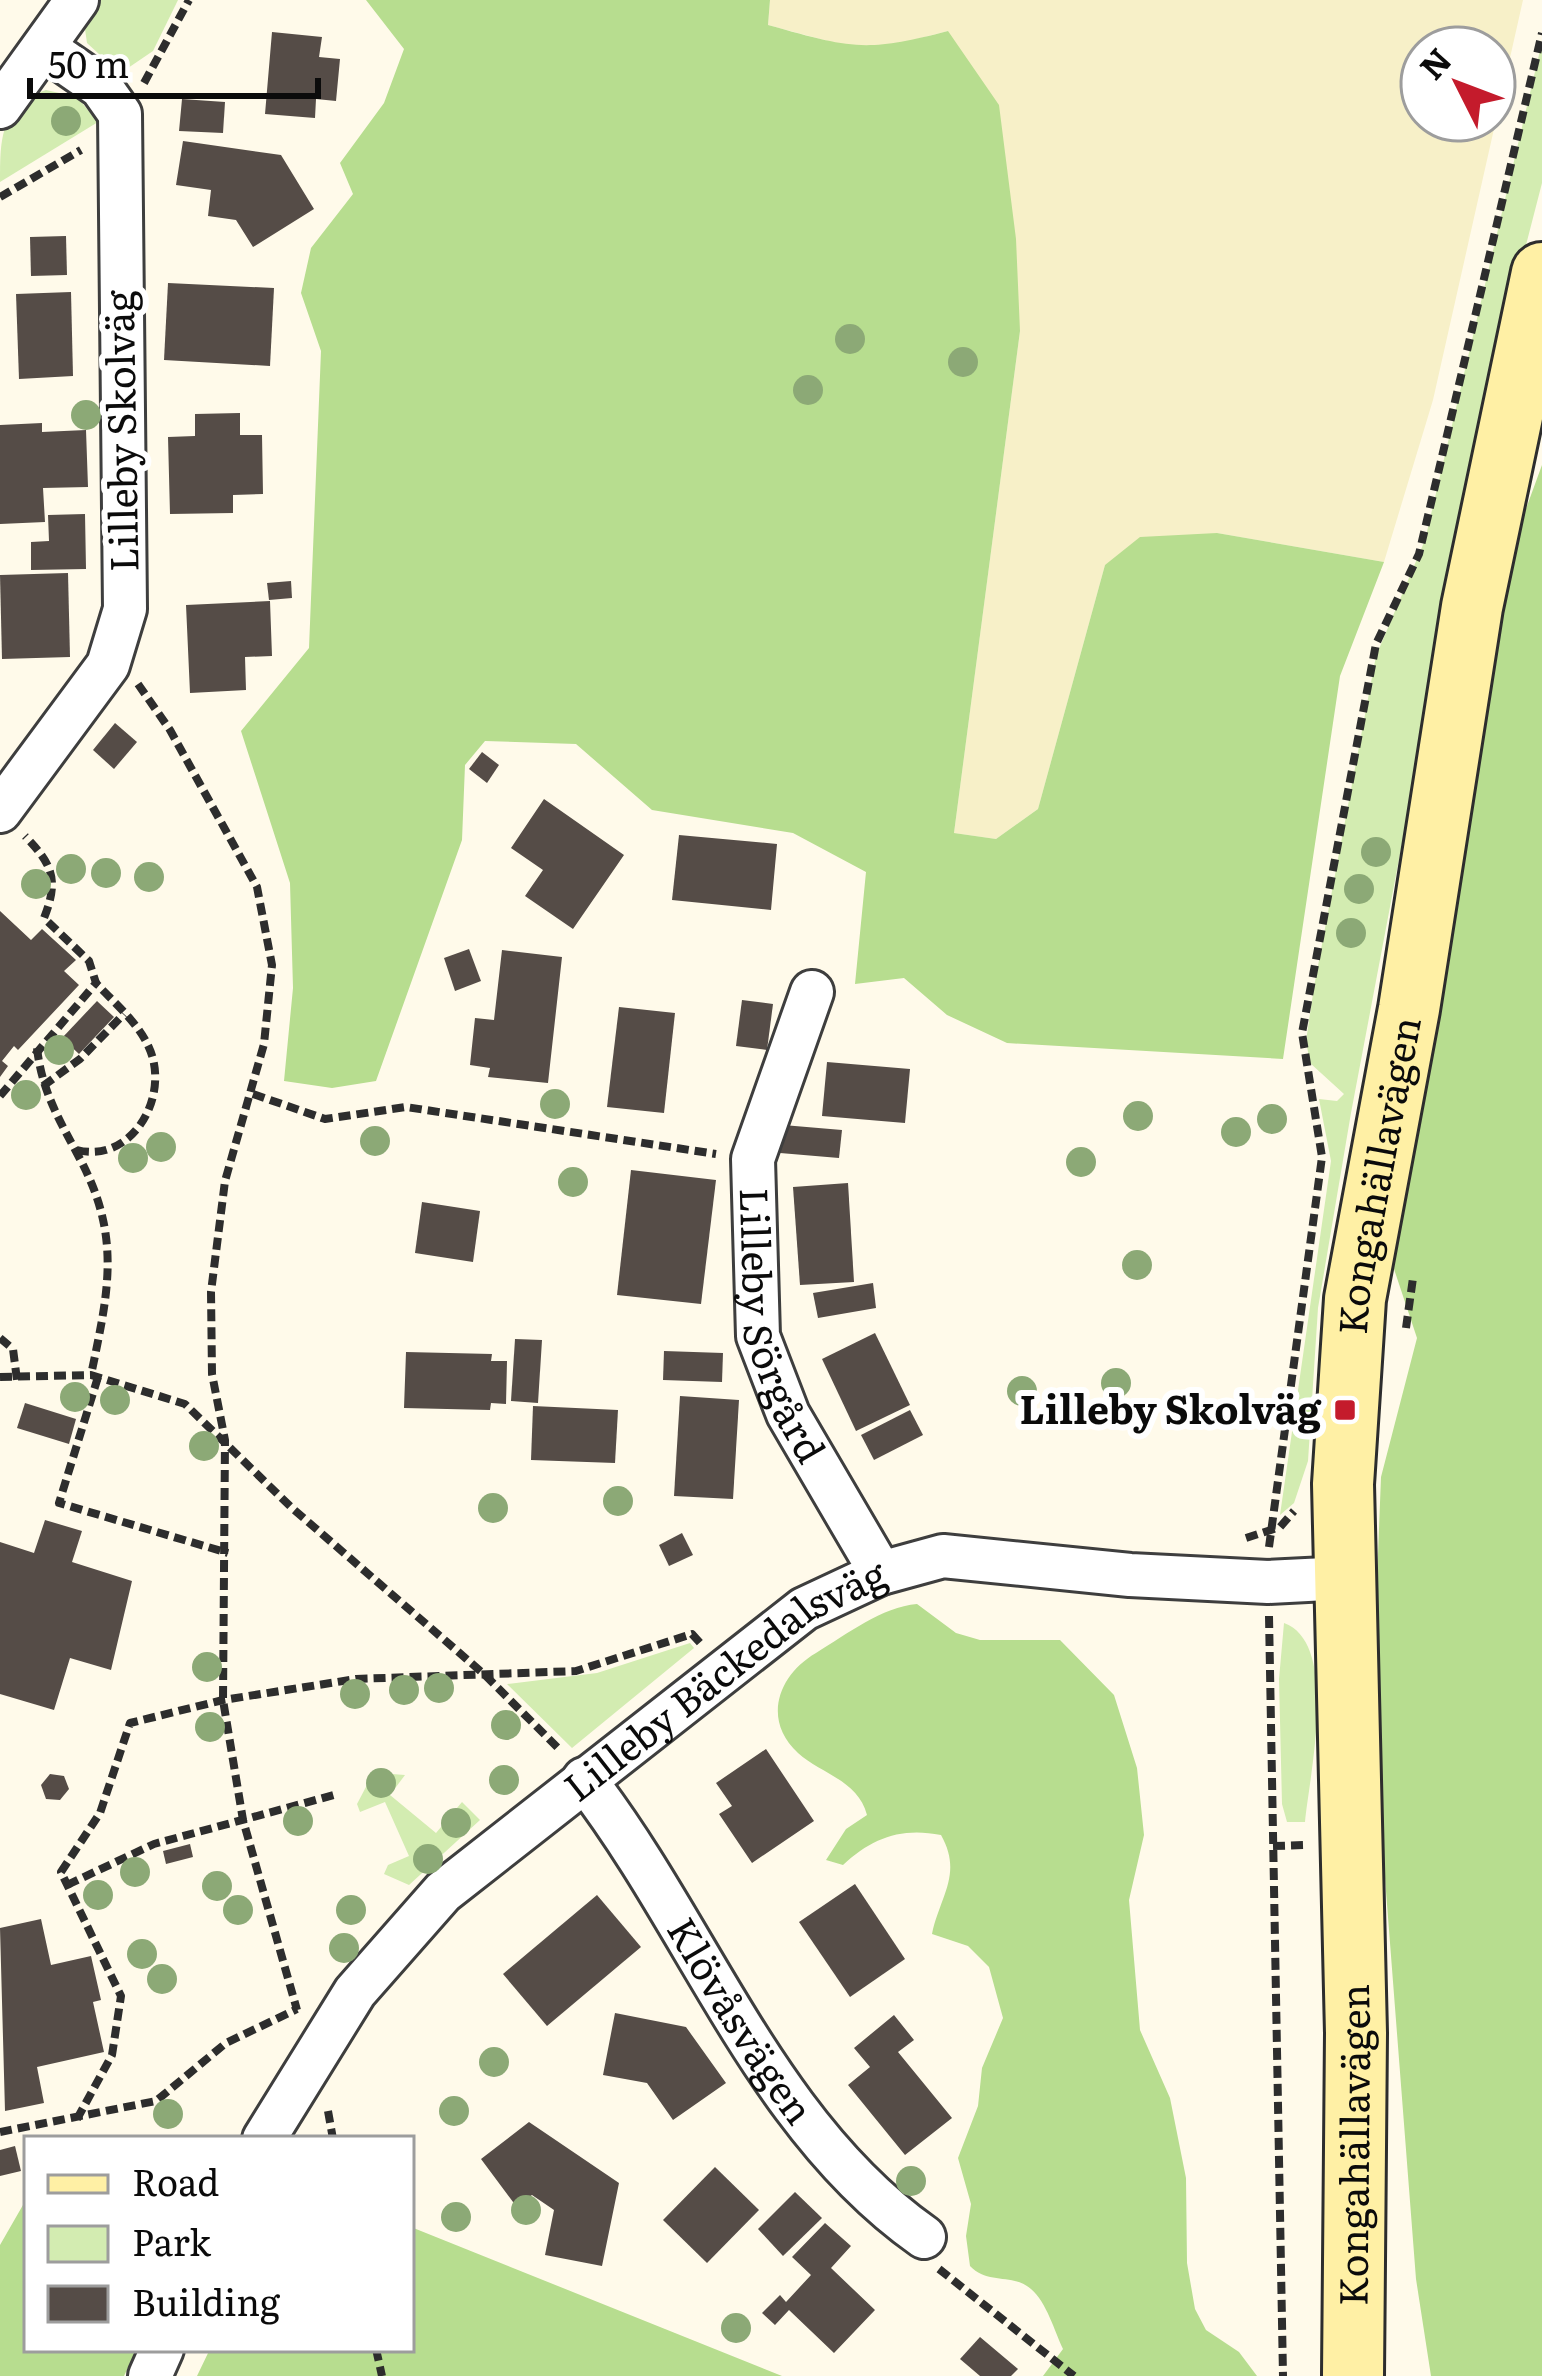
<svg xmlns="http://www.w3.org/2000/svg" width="1542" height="2376" font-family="Literata,serif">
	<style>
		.farmland { fill: #f7f0c8; fill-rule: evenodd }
		.green { fill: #d3ecb1 }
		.forest { fill: #b7dd8f }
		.building { fill: #554c47 }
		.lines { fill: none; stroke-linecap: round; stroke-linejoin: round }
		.street-casing { stroke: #3e3e3e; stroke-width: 48 }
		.secondary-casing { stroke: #2d2d2d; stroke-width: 66 }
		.path { stroke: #2d2d2d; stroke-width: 8; stroke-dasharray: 12 6; stroke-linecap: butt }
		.street { stroke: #fff; stroke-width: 42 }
		.secondary { stroke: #fff0a5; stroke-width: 60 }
		.tree { fill: #8ca976 }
		.poi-dot { fill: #c41b2c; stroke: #fff; stroke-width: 4.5 }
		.labels { text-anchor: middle; stroke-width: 12; stroke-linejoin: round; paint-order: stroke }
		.street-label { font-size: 39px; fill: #0b0b0b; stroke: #fff }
		.poi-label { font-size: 39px; font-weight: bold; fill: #0b0b0b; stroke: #fff; text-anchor: end }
	</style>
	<rect width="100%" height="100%" fill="#fffaea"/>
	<path class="farmland" d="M770,0h753l-90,400 -49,162 -167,-29 -112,32 -67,244 -42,30 -42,-6 66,-502 -72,-300 -66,17 -32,-1 -82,-22zM1422,48h72v72h-72z"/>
	<g class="green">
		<polygon points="96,0 178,0 153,51 128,68 112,66 87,43 84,22"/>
		<polygon points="1542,42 1542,183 1510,307 1442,632 1351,1113 1318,1308 1308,1461 1294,1503 1280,1515 1331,1161 1319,1099 1337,1101 1344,1094 1310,1063 1306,1041 1314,987 1376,656 1425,540"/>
		<path d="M46,90l31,7 21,25 -98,60c0,-43 0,-76 46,-92z"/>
		<path d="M1284,1623c56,20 25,154 21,199h-18l-5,-18 -3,-125z"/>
		<polygon points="690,1643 694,1648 572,1748 507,1684 597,1673"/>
		<polygon points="392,1774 405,1775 390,1795 436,1833 462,1802 480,1820 409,1885 384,1874 388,1865 409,1856 385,1802 360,1812 357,1804 367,1785"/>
	</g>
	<g class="forest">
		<path d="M366,0h404l-2,25c83,23 96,28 180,6l51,74 17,134 4,92 -66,502 42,6 42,-30 67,-244 35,-28 77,-4 167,29 -44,114 -57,383 -276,-16 -60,-28 -43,-37 -49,6 11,-112 -73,-39 -141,-23 -76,-66 -91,-3 -20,24 -3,75 -86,241 -44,7 -48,-7 9,-93 -3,-105 -49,-152 68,-83 12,-297 -20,-58 10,-45 42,-54 -13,-31 44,-60 20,-54z"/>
		<polygon points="1542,465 1542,2376 1431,2376 1416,2279 1372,1710 1381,1477 1417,1338 1393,1266 1422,1116 1417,991 1501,577"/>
		<path d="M917,1604l39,29 24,7h80l54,55 23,73 7,67 -15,65 11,130 30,68 16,80 1,85 8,46 11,21 33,22 18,24h-214l20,-27c-9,-19 -16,-46 -32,-60 -18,-16 -43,-4 -61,-23l-4,-30 5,-32 -13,-46 20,-52 4,-38 21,-50 -14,-51 -21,-21 -36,-12c8,-38 31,-60 9,-99 -40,-8 -69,3 -98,30l-17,-5 20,-31 21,-14c-9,-35 -46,-41 -69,-62 -36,-33 -20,-78 18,-100 31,-19 66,-46 101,-49z"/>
		<polygon points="27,2198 27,2349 137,2349 124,2376 0,2376 0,2245"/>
		<polygon points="411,2227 782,2376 197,2376 210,2349 411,2349"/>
	</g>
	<g class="building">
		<polygon points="272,32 322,37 319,57 340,59 336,101 316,99 315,118 265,114"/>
		<polygon points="182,99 225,102 223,133 179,131"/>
		<polygon points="183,141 281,155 314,209 253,247 236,220 208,216 211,190 176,185"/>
		<polygon points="66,236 67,275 31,276 30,237"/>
		<polygon points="168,283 274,288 270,366 164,360"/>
		<polygon points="71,292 73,376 19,379 16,294"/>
		<polygon points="240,413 240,435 262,435 263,494 233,495 233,513 170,514 168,437 195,436 195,414"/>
		<polygon points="42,423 42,432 86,430 88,487 43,488 45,522 0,524 0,425"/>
		<polygon points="85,514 86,569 31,570 31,542 49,541 48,515"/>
		<polygon points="68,573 70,657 2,659 0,575"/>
		<polygon points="291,581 292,598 269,600 267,583"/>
		<polygon points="270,601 272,656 245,657 246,690 190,693 186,605"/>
		<polygon points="115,723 137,742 114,769 93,750"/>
		<polygon points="482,752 499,765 487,783 469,769"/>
		<polygon points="544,799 624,855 573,929 525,896 543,870 511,848"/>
		<polygon points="679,835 777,844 771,910 672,900"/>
		<polygon points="0,911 31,940 42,929 76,960 64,971 79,985 18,1050 14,1046 2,1061 8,1066 0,1077"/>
		<polygon points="469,949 481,981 455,991 444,958"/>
		<polygon points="502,950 562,957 548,1083 488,1077 490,1068 470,1065 475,1018 494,1020"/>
		<polygon points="742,1000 773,1004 767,1050 736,1046"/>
		<polygon points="97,1001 114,1017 79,1054 62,1038"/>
		<polygon points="619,1007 675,1013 664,1113 607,1107"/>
		<polygon points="827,1062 910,1069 905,1123 822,1116"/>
		<polygon points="783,1125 842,1130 839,1158 780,1153"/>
		<polygon points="631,1170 716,1180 701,1304 617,1295"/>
		<polygon points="848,1183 854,1282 800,1285 793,1187"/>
		<polygon points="422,1202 480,1211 473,1262 415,1253"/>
		<polygon points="873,1283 876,1308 818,1318 813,1293"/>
		<polygon points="875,1333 910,1405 856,1431 822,1359"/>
		<polygon points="515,1339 542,1340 538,1403 511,1401"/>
		<polygon points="664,1351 723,1353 722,1382 663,1380"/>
		<polygon points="406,1352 492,1354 491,1361 507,1361 506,1404 491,1403 490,1410 404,1408"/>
		<polygon points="680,1396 739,1400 733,1499 674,1496"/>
		<polygon points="25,1403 76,1419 69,1444 17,1428"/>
		<polygon points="533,1406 618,1410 615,1463 531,1460"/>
		<polygon points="910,1410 923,1435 874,1460 861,1435"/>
		<polygon points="45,1520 82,1531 72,1562 132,1581 111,1670 70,1658 54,1710 0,1694 0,1542 34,1553"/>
		<polygon points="682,1533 693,1555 669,1566 659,1545"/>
		<polygon points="766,1749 814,1821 752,1863 719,1814 732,1806 716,1783"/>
		<polygon points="50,1774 64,1776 69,1789 60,1800 46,1799 41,1785"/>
		<polygon points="190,1844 193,1857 166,1864 163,1851"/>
		<polygon points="855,1884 905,1959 850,1997 799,1922"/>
		<polygon points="597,1895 641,1947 547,2026 503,1974"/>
		<polygon points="41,1919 51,1965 91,1956 101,2000 93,2002 104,2052 37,2067 44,2103 5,2111 0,1928"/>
		<polygon points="615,2013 686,2027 726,2083 673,2120 647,2083 603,2075"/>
		<polygon points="894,2015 914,2040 898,2052 952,2118 905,2155 848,2085 870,2067 854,2048"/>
		<polygon points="529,2122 619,2183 602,2266 545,2255 554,2210 532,2195 516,2206 481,2159"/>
		<polygon points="15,2146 21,2171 0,2176 0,2150"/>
		<polygon points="715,2167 759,2210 707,2263 663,2220"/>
		<polygon points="795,2192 822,2218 783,2256 758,2229"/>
		<polygon points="825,2223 851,2246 831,2268 875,2310 834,2353 789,2310 775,2325 762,2313 780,2295 786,2302 811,2275 792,2257"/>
		<polygon points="980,2337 1018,2369 1011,2376 980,2376 960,2359"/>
	</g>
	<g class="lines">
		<defs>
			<g id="street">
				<polyline points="0,107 77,0"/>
				<polyline points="0,811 108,665 125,609 120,114 101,87 46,49"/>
				<path id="s1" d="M812,992l-59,167 5,177 30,78 93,159"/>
				<path id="s2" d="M584,1779c116,150 181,346 340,458"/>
				<path id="s3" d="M264,2139l91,-147 88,-100 361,-283 77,-36 62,-17 187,19 138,7 78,-4"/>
				<polyline points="150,2376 162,2349"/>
			</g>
			<g id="secondary">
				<path id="s4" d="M1353,2376l3,-343 -13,-549 12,-185 54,-290 63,-402 70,-334"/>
			</g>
		</defs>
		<use href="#street" class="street-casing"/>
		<use href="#secondary" class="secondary-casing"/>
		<g class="path">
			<polyline points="144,83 189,0"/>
			<polyline points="0,197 81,150"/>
			<polyline points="138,684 170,730 257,887 272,965 264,1044 225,1181 211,1292 212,1374 225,1440 223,1700 243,1820 297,2010"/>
			<path d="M37,1048c5,44 23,73 43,111 42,79 28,134 11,216"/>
			<polyline points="43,1086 80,1059 124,1014"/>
			<polyline points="253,1094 325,1119 406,1107 716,1154"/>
			<path d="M0,1096l96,-113 -7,-22 -45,-43c15,-38 9,-53 -19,-82"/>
			<path d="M77,1150c50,13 88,-43 76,-91 -8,-31 -36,-53 -57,-76"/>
			<polyline points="1406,1328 1413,1278"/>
			<polyline points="0,1338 13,1349 17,1380"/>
			<polyline points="0,1377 91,1375 185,1404 292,1508 485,1675 560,1750"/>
			<polyline points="98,1377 59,1503 228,1553"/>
			<polyline points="1246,1538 1280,1527 1294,1511"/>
			<polyline points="1269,1547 1322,1157 1302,1033 1376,644 1419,554 1542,33"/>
			<polyline points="1269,1616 1283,2376"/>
			<polyline points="1273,1846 1306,1845"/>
			<polyline points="67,1885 154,1844 334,1795"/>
			<polyline points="328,2111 333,2139"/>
			<polyline points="77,2119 112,2055 121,1996 61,1872 100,1813 130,1723 223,1700 356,1679 576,1671 692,1634 702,1645"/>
			<polyline points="0,2132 156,2101 226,2043 297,2009"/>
			<polyline points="939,2269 1074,2376"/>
			<polyline points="376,2349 382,2376"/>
		</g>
		<use href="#street" class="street"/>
		<use href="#secondary" class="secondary"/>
	</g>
	<g class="tree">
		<circle cx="66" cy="121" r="15"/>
		<circle cx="850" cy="339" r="15"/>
		<circle cx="963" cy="362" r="15"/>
		<circle cx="808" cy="390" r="15"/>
		<circle cx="86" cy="415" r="15"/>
		<circle cx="1376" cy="852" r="15"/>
		<circle cx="71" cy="869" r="15"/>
		<circle cx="106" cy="873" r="15"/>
		<circle cx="149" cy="877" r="15"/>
		<circle cx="36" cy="884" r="15"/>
		<circle cx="1359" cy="889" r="15"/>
		<circle cx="1351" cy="933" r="15"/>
		<circle cx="59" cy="1050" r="15"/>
		<circle cx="26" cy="1095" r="15"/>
		<circle cx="555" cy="1104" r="15"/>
		<circle cx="1138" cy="1116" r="15"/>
		<circle cx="1272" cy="1119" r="15"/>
		<circle cx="1236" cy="1132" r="15"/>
		<circle cx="375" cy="1141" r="15"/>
		<circle cx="161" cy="1147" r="15"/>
		<circle cx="133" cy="1158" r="15"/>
		<circle cx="1081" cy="1162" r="15"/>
		<circle cx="573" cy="1182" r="15"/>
		<circle cx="1137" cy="1265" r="15"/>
		<circle cx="1116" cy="1383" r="15"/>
		<circle cx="1022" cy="1391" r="15"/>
		<circle cx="75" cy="1397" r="15"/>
		<circle cx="115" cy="1400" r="15"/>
		<circle cx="204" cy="1446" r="15"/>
		<circle cx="618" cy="1501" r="15"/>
		<circle cx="493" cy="1508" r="15"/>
		<circle cx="207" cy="1667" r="15"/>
		<circle cx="439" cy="1688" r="15"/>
		<circle cx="404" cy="1690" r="15"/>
		<circle cx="355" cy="1694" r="15"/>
		<circle cx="506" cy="1725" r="15"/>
		<circle cx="210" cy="1727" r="15"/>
		<circle cx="504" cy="1780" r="15"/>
		<circle cx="381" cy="1783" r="15"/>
		<circle cx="298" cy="1821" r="15"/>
		<circle cx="456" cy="1823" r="15"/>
		<circle cx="428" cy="1859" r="15"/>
		<circle cx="135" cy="1872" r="15"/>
		<circle cx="217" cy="1886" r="15"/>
		<circle cx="98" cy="1895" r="15"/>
		<circle cx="238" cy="1910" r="15"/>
		<circle cx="351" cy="1910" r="15"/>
		<circle cx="344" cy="1948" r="15"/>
		<circle cx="142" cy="1954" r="15"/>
		<circle cx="162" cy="1979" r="15"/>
		<circle cx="494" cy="2062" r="15"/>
		<circle cx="454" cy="2111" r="15"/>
		<circle cx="168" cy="2114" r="15"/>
		<circle cx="911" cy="2181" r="15"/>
		<circle cx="526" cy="2210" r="15"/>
		<circle cx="456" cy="2217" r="15"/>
		<circle cx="736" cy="2328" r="15"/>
	</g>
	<rect class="poi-dot" x="1333" y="1398" width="24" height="24" rx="6"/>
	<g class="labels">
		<g class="street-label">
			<text transform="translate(122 431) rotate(-91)" y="14">Lilleby Skolväg</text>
			<text dy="14" stroke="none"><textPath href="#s4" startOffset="1203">Kongahällavägen</textPath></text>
			<text dy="14" stroke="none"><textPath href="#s1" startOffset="348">Lilleby Sörgård</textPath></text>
			<text dy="14" stroke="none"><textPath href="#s3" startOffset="660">Lilleby Bäckedalsväg</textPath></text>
			<text dy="14" stroke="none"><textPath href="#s2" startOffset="288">Klövåsvägen</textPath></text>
			<text dy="14" stroke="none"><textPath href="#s4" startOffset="231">Kongahällavägen</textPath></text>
		</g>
		<g class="poi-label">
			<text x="1321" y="1424">Lilleby Skolväg</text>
		</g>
	</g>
	<rect x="24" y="2136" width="390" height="216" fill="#ffffff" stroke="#9d9d9d" stroke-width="3"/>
	<rect x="48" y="2175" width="60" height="18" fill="#fff0a5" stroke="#9d9d9d" stroke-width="3"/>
	<text x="132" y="2196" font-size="36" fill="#0b0b0b">Road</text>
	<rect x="48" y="2226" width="60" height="36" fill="#d3ecb1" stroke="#9d9d9d" stroke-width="3"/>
	<text x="132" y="2256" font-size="36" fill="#0b0b0b">Park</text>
	<rect x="48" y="2286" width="60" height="36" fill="#554c47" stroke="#9d9d9d" stroke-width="3"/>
	<text x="132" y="2316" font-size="36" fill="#0b0b0b">Building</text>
	<g transform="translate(1458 84) rotate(312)"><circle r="57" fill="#ffffff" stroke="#9d9d9d" stroke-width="3"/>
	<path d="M0-9L21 45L0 30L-21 45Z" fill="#c41b2c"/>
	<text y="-18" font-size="33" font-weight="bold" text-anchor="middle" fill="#0b0b0b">N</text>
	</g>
	<path d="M30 78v18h288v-18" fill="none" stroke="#0b0b0b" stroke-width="6"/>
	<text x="48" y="78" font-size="36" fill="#0b0b0b" stroke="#ffffff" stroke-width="9" paint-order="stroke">50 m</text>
</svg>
